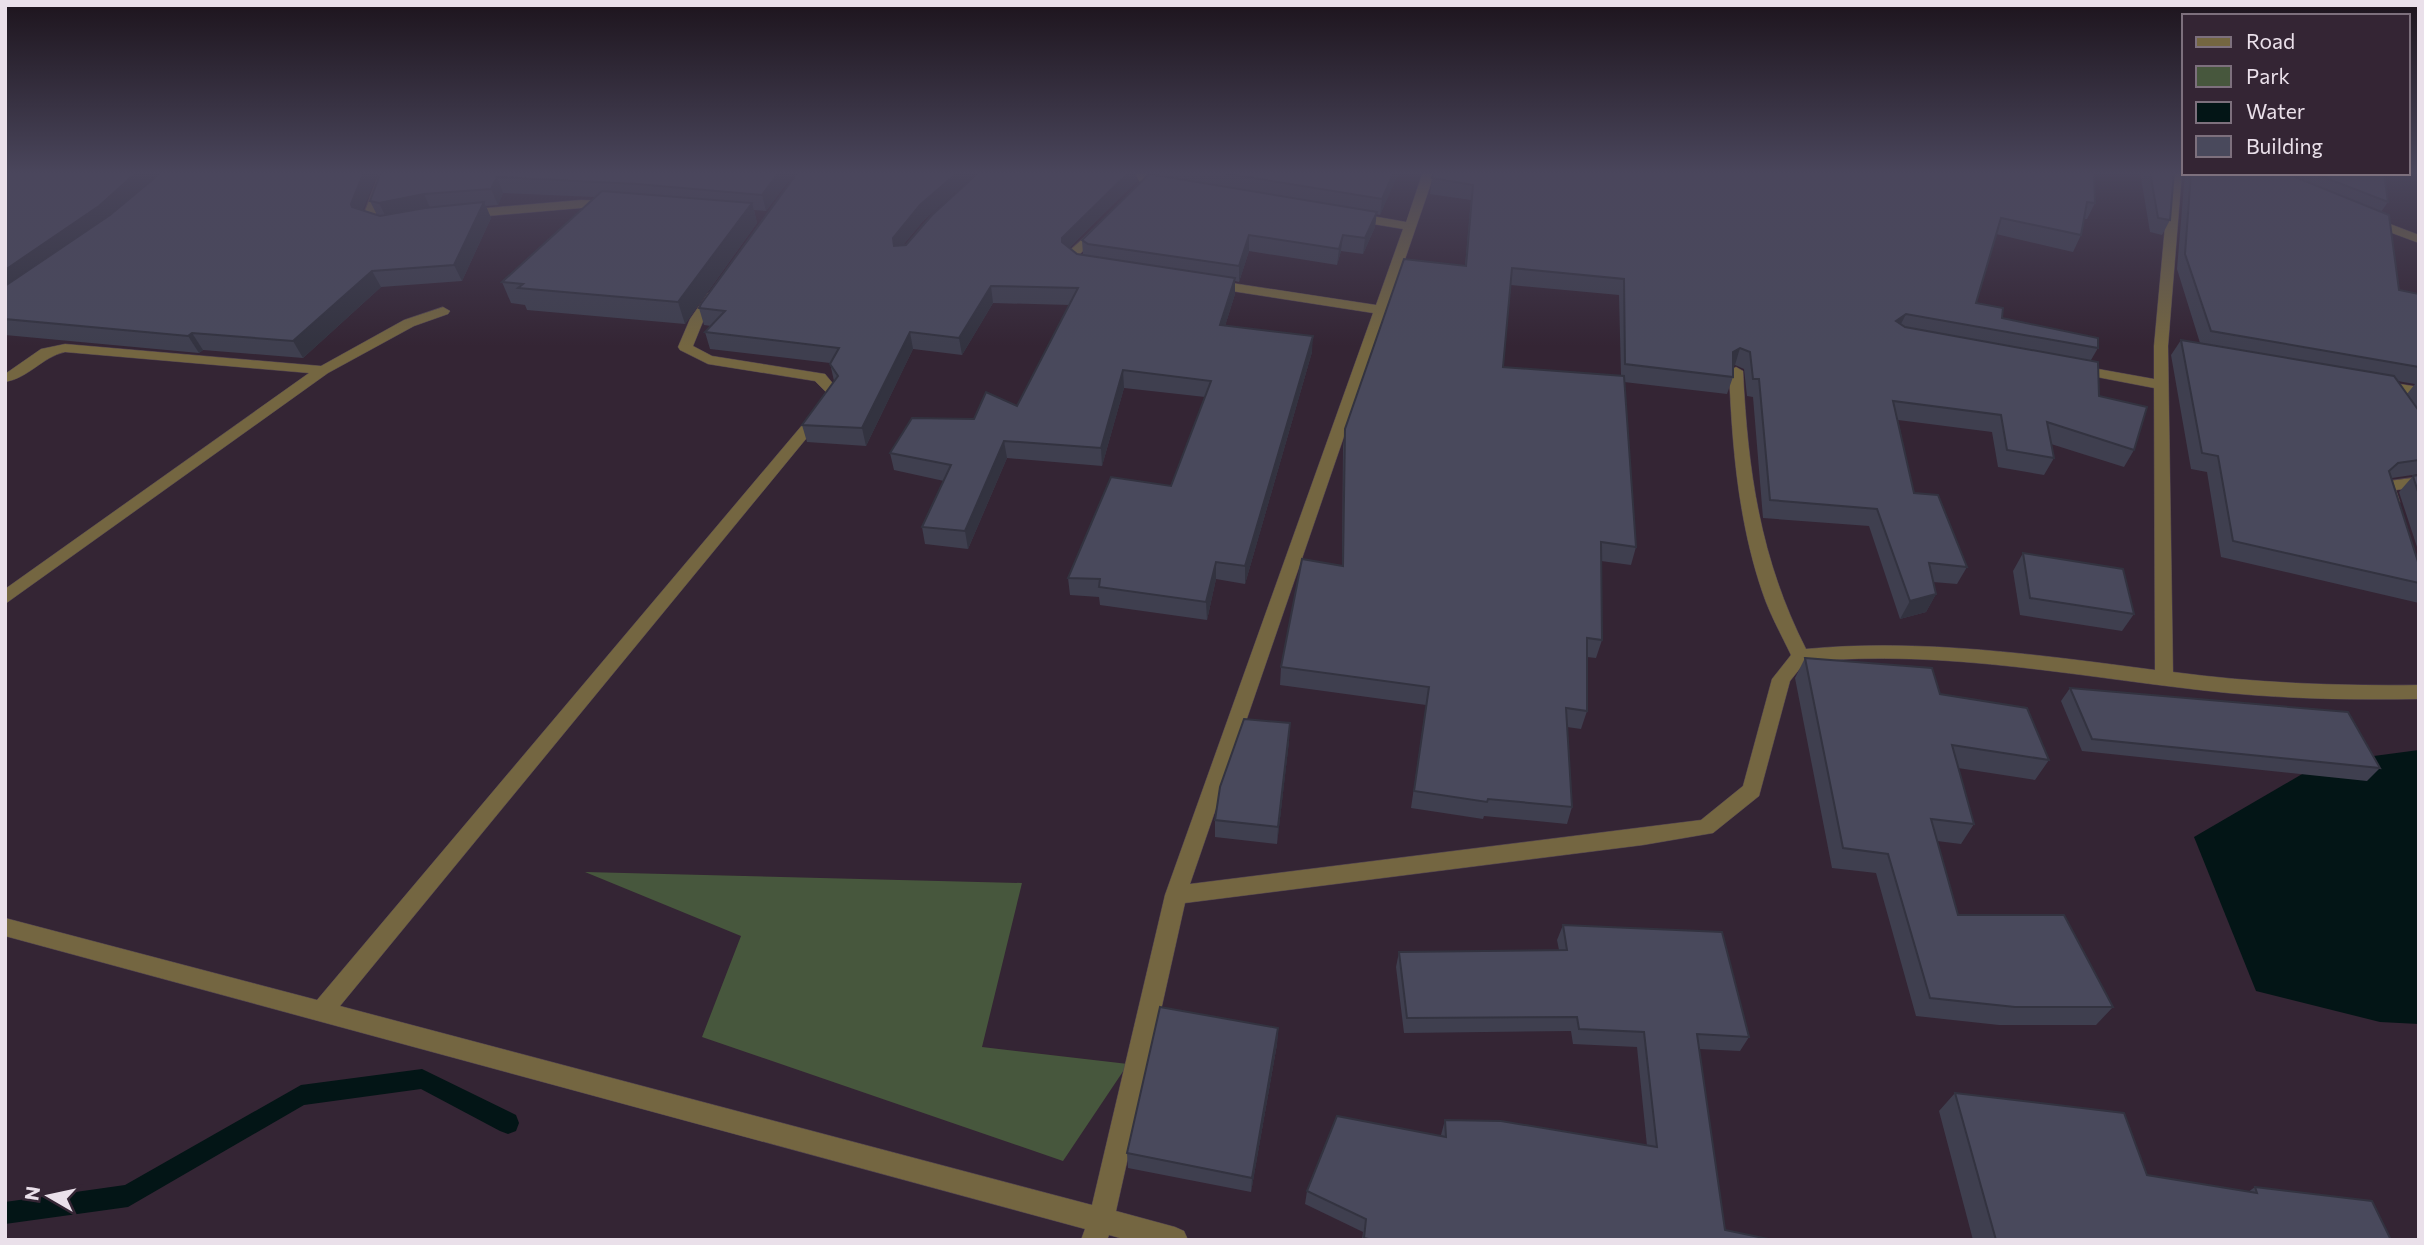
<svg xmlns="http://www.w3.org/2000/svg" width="2424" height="1245" font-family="Commissioner,sans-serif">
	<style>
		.green { fill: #47573d }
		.water { fill: #031516 }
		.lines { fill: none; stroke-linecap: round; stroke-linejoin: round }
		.stream { fill: #031516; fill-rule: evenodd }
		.minor-casing { stroke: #514351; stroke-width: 1 }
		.minor { fill: #746641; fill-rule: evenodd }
		.wall { fill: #3f3f4f; fill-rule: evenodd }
		.shaded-wall { fill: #333340 }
		.building { fill: #49495c; stroke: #333340; stroke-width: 2 }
	</style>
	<rect width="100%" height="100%" fill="#342534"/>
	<polygon class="green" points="585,872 1022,883 982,1047 1128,1064 1063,1161 702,1037 741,936"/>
	<polygon class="water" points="2419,750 2419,1024 2380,1022 2256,991 2194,837 2321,763"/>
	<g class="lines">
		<polygon class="stream" points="422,1069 516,1115 519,1123 516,1131 508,1134 500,1131 421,1089 304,1105 128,1207 5,1224 5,1202 125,1185 301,1085"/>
		<defs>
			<g id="minor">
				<polygon points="380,172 392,172 374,219 386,221 388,224 382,228 361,221"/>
				<polygon points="1126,172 1146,172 1152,182 1137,199 1127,196 1140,182 1137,177"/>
				<path d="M1423,172h12l-245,712 511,-64 42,-34 29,-107 19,-24c-10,-21 -22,-42 -29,-64 -24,-71 -30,-146 -33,-220l7,-4 7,4c5,101 17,187 63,278 115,-11 234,6 349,21l-1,-282 -78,-15 -7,-4 7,-4 78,14v-33l16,-174h12l-14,174 5,326c82,11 163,14 246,13v14c-64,1 -128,0 -191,-6 -141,-14 -281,-45 -423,-31l-15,19 -31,115 -46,37 -70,12 -458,58 -69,308 59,16 9,4 4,9h-61l-18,-5 -2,5h-26l4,-11 -1080,-293v-18l312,82 492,-583 17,-25 -11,-11 -107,-17 -28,-14 -2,-3 12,-28 18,-26 5,-1 7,4 -16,23 -11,27 19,10 113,18 15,18 -21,31 -479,583 752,199 73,-310 208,-582 -161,-25 -6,-4 6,-4 164,25 27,-76 -48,-8 -6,-4 6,-4 51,9z"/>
				<polygon points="581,200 611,201 617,205 611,209 581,208 465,218 459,214 465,210"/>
				<polygon points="2369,216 2419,235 2419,243 2365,223 2363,220"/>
				<polygon points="1100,223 1106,227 1079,255 1092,262 1092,268 1082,268 1067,259 1067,253"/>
				<path d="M443,307l7,4 -2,3 -34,12 -86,47 -323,231v-15l304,-216 -244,-21c-23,5 -36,26 -60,30v-8l36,-25 24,-5 256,22 83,-46z"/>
				<polygon points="2381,381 2419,387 2419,395 2376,388 2374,385"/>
				<polygon points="2419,477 2419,487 2396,490 2400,502 2398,506 2386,506 2379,486 2381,482"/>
			</g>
		</defs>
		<use href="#minor" class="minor-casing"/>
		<use href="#minor" class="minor"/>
	</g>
	<g class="wall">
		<polygon points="5,172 378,172 362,211 377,215 370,201 381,172 795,172 766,211 754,210 757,223 685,324 527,310 525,305 511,303 502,282 595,197 503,193 498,205 486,206 491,218 462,281 381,287 303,358 203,350 199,353 5,335"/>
		<polygon points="798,172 977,172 923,221 903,245 1137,181 1069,248 1077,254 1083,255 1082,240 1150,174 1148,172 1398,172 1380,215 1376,214 1375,227 1363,254 1341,251 1337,265 1249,251 1239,282 1235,281 1235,294 1225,326 1312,352 1245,584 1216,579 1207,620 1100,605 1099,597 1070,595 1068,578 1171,486 1205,397 1124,388 1102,466 1007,458 968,549 925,544 922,527 944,481 894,470 890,453 974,419 1017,406 1070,305 993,303 962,355 913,349 866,446 807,442 802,425 834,381 830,363 710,349 705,332 711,326 704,325 699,308"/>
		<path d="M2094,172l1,31 -8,16h-3l-3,16 -8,17 -77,-18 -20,69 26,15 96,30 -7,12 8,36 35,54 -10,17 -73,-23 3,14 -10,17 -46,-8 -6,-35 -94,-12 16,73 53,74 -10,17 -24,-2 3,12 -10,18 -26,7 -31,-93 -106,-8 -10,-121 -6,-1 -3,-27 -9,-4 -2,1v11l-6,17 -103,-12 12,165 -5,18 -30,-4 1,79 -6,18 -9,-1v54l-6,18 -14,-2 5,80 -5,17 -83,-8 -1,3 -72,-11 15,-103 -146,-20 1,-18 61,-102 1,-118 2,-18 120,-163 6,-66 -41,-6 2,-16zM1511,285l108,10 2,81 -118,-9z"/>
		<polygon points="2140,172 2174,172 2170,220 2162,235 2150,232"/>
		<path d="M2185,173h199l4,29 -7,10 18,78 20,4v180l-27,4 27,87v38l-198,-46 -14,-85 -16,-3 -20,-114 10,-15 19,3 -23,-74zM2398,381l5,1 12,2 -8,10z"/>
		<polygon points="2419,475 2419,553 2399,492 2413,476"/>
		<polygon points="2023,553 2134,614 2122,631 2020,615 2013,571"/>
		<polygon points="1805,658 1940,694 2049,760 2035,780 1958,768 1974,824 1961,844 1937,841 1958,915 2113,1007 2096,1025 1999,1025 1916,1016 1876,873 1832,868 1795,678"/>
		<polygon points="2070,688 2380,768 2367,781 2082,751 2061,701"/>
		<polygon points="1289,741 1277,844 1215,837 1215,820"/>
		<polygon points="1563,925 1749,1037 1740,1051 1699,1049 1725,1230 1773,1240 1362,1240 1363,1232 1305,1204 1307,1191 1441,1135 1445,1120 1647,1146 1637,1047 1573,1044 1571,1031 1404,1033 1396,967 1399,952 1559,950 1557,940"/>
		<polygon points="1278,1028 1277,1044 1251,1192 1128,1168 1127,1153"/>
		<polygon points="1955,1093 2147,1175 2248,1192 2255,1187 2391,1240 1973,1240 1939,1111"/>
	</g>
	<g class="shaded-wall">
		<polygon points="137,172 164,172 109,222 5,295 5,270"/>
		<polygon points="364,172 378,172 359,220 351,204"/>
		<polygon points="779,172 795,172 766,211 762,195"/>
		<polygon points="958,172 977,172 923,221 896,254 897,262 893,238 920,205"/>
		<polygon points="1129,172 1136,172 1137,181 1063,254 1062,238"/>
		<polygon points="1394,172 1398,172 1398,175 1380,215 1382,199"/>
		<polygon points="497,177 503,193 498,205 491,189"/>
		<polygon points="424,194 431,210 387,219 379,203"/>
		<polygon points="484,202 491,218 462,281 454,265"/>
		<polygon points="752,203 757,223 685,324 678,302"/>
		<polygon points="1377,212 1375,227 1363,254 1365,238"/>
		<polygon points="1249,235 1249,251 1239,282 1239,266"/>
		<polygon points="1343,235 1341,251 1337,265 1339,249"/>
		<polygon points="372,271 381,287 303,358 293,341"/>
		<polygon points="1235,278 1235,294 1220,342 1220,325"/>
		<polygon points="991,286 993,303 962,355 959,338"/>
		<polygon points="1906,314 1898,330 1896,321"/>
		<polygon points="910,332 913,349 866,446 862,428"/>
		<polygon points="192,333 203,350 199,353 188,336"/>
		<polygon points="1313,336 1312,352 1245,584 1245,566"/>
		<polygon points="1740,348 1735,365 1728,369 1733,352"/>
		<polygon points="1123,370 1124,388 1102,466 1101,448"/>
		<polygon points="1004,441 1007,458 968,549 965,531"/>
		<polygon points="1216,562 1216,579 1207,620 1206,602"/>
		<polygon points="1936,594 1926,612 1900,619 1910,601"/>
		<polygon points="1290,723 1289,741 1277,844 1278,827"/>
		<polygon points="1278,1028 1277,1044 1251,1192 1252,1178"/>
	</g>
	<g class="building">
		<polygon points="5,172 137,172 99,206 5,270"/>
		<polygon points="160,172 364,172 351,204 352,207 380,216 425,208 484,202 454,265 372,271 293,341 192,333 188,336 5,319 5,286 110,215 152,180"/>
		<polygon points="381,172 779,172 762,195 637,184 497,177 491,189 424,194 379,203 370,201"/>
		<polygon points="798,172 958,172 920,205 893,238 894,246 906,245 932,215 979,172 1129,172 1062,238 1062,242 1077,254 1235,278 1220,325 1313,336 1245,566 1216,562 1206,602 1099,587 1100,579 1068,578 1111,477 1171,486 1211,381 1123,370 1101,448 1004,441 965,531 922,527 951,465 890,453 912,418 974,419 986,392 1017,406 1078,288 991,286 959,338 910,332 862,428 802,425 838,376 830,364 839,348 705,332 725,311 699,308 701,304"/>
		<polygon points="1217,172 1394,172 1382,199"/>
		<polygon points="1434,172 2094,172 2095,203 2087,202 2081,235 2001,218 1976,303 2003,308 2002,318 2098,338 2098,348 1906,314 1896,321 1905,327 2098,362 2099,396 2147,407 2134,450 2047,422 2054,458 2007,450 2001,415 1893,401 1914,493 1938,495 1967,567 1929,563 1936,594 1910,601 1877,509 1770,500 1759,379 1753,379 1750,352 1740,348 1733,352 1733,377 1625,364 1624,279 1512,268 1503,367 1624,376 1636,547 1601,542 1602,640 1587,638 1587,711 1566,708 1572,807 1488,799 1487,802 1414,791 1429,687 1281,667 1302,559 1343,566 1345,429 1404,259 1466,266 1473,185 1432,178"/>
		<polygon points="2150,172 2174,172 2170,220 2158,218"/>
		<polygon points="2191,173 2285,173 2389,215 2399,290 2419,294 2419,367 2211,331 2185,254"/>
		<polygon points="2313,173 2384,173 2388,202"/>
		<polygon points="1149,174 1377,212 1365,238 1343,235 1339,249 1249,235 1239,266 1088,244 1082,240"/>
		<polygon points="602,191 752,203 678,302 518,288 523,284 502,282"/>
		<polygon points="2181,340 2394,376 2419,411 2419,460 2398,463 2389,471 2419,565 2419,583 2233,541 2218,456 2202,453"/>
		<polygon points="2419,475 2419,495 2413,476"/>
		<polygon points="2023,553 2123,569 2134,614 2030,598"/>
		<polygon points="1805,658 1932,668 1940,694 2027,708 2049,760 1952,745 1974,824 1931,819 1958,915 2064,915 2113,1007 2015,1007 1930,998 1888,854 1843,848"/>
		<polygon points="2070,688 2348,712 2380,768 2092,739"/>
		<polygon points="1244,719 1290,723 1278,827 1215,820 1220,787"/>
		<polygon points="1563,925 1722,932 1749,1037 1697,1034 1725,1230 1773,1240 1373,1240 1364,1238 1366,1219 1307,1191 1337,1116 1446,1137 1445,1120 1501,1121 1657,1147 1644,1032 1579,1029 1577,1017 1407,1018 1399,952 1567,950"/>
		<polygon points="1160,1007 1278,1028 1252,1178 1127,1153"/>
		<polygon points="1955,1093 2124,1113 2147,1175 2257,1193 2255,1187 2372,1201 2391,1240 1996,1240"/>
	</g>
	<linearGradient id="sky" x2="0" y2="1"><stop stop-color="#1d141d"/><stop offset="0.5" stop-color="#4a465c"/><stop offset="1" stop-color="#4a465c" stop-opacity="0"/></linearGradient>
	<rect width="2424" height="346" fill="url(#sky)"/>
	<rect width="2424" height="1245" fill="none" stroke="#eae0ea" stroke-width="14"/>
	<rect x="2182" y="14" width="228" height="161" fill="#342534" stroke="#7d707d" stroke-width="2"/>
	<rect x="2196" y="37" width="35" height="10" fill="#746641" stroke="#7d707d" stroke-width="2"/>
	<text x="2246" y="49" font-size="21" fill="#eae0ea">Road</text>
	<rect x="2196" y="66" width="35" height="21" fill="#47573d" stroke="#7d707d" stroke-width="2"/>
	<text x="2246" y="84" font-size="21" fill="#eae0ea">Park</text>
	<rect x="2196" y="102" width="35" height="21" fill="#031516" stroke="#7d707d" stroke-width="2"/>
	<text x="2246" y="119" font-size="21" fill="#eae0ea">Water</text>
	<rect x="2196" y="136" width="35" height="21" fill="#49495c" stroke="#7d707d" stroke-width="2"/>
	<text x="2246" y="154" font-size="21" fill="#eae0ea">Building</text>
	<g transform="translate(49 1196) rotate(279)" stroke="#342534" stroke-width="5" paint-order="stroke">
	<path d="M0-5L12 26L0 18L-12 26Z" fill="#eae0ea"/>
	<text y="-10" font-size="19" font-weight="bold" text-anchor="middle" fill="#eae0ea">N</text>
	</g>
</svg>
